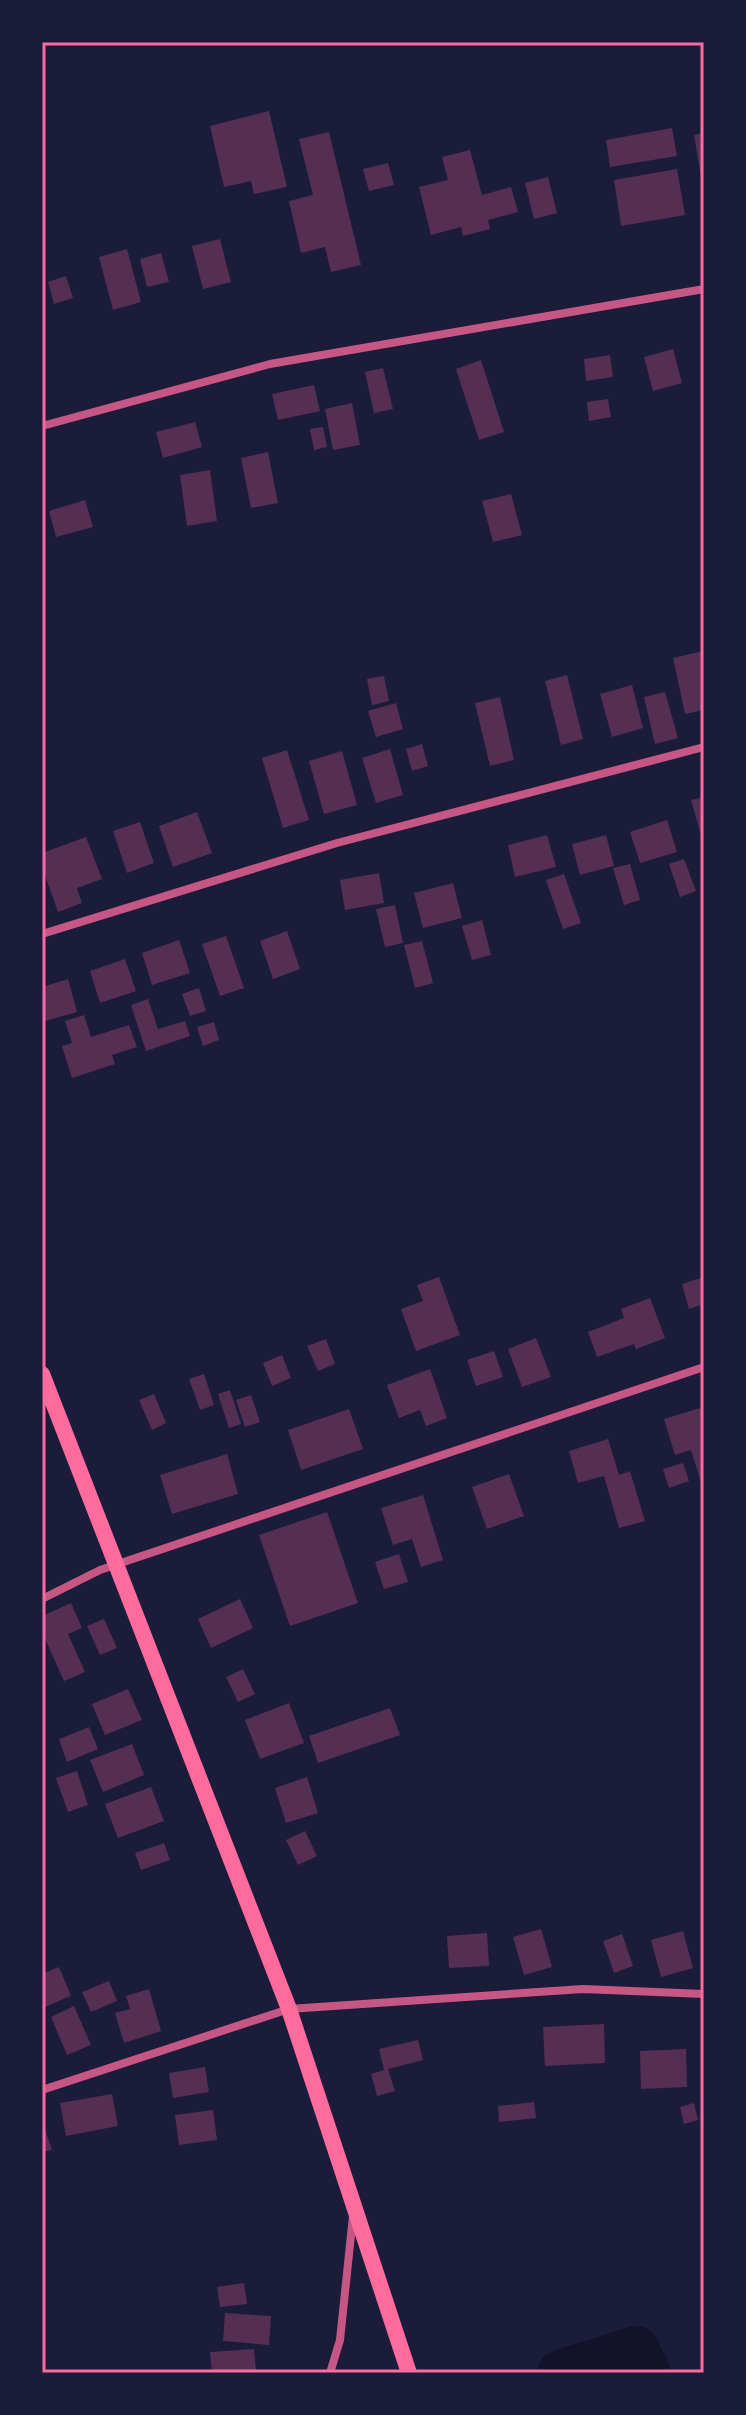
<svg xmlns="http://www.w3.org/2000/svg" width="746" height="2415" font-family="Commissioner,sans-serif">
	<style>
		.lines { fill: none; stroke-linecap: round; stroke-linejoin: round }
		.river { stroke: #12122b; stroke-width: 46 }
		.building { fill: #542f53 }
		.minor { stroke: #c65784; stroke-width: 8 }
		.primary { stroke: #ff6b9d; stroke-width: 16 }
		.neatline { fill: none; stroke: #ff6b9d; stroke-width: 3 }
	</style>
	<rect width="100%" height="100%" fill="#1b1b3a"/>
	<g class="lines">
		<polyline class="river" points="560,2373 636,2349 648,2373"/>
	</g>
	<g class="building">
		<polygon points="269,111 287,187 254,194 251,181 224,187 210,126"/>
		<polygon points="672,128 677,156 610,167 606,140"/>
		<polygon points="329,132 361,265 331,272 325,247 301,253 289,201 313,195 299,139"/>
		<polygon points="704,133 704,183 702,183 694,135"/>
		<polygon points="470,150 482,195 511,187 518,212 488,220 490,229 463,236 461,227 431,235 419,187 448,180 442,157"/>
		<polygon points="388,163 394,185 369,191 363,169"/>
		<polygon points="677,169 685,215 621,226 614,180"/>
		<polygon points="548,177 557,213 534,219 525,183"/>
		<polygon points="220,239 231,282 203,289 192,246"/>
		<polygon points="127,249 141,302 113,310 99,257"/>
		<polygon points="161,253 169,282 147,287 140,259"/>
		<polygon points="66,276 73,298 54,304 48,282"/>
		<polygon points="673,349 682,383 653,391 644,357"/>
		<polygon points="610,355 613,377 586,381 584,359"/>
		<polygon points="481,360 504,432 479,440 456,369"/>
		<polygon points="383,368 393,409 374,413 365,372"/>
		<polygon points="314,385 320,411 278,420 272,394"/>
		<polygon points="608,399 611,417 589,421 587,402"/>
		<polygon points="352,403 360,445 333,450 325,409"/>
		<polygon points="195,422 202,447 163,458 156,432"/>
		<polygon points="323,427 327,447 314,450 310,429"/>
		<polygon points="268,452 278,503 251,508 241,458"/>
		<polygon points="210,470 217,521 187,526 180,475"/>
		<polygon points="511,494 522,535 493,542 482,501"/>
		<polygon points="85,500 93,527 56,537 49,511"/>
		<polygon points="703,651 704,710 685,714 673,658"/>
		<polygon points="567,675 583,739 561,745 545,681"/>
		<polygon points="384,676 389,701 372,705 367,679"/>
		<polygon points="632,685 643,728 612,737 600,694"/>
		<polygon points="665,692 678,738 655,744 644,697"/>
		<polygon points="500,697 514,760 490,766 475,703"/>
		<polygon points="396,703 403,729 376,737 368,711"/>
		<polygon points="422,744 428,766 412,771 406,749"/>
		<polygon points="390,749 403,795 376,803 362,758"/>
		<polygon points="287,750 309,820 283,828 262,758"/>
		<polygon points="342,751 357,805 324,814 309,761"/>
		<polygon points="704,797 704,834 701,835 691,800"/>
		<polygon points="197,812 212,853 173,867 159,826"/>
		<polygon points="667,820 677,852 640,863 630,832"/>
		<polygon points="140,822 154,863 127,873 113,831"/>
		<polygon points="547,835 556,867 515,877 508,845"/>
		<polygon points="606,835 614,866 580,875 572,844"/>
		<polygon points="86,837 102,879 77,888 82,903 58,912 42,867 42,853"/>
		<polygon points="684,859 696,891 680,897 669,864"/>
		<polygon points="630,864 640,900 624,905 613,868"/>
		<polygon points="379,873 384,903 345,910 340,880"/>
		<polygon points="564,874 581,923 563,929 546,880"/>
		<polygon points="453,883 462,918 423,928 414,893"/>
		<polygon points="395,905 403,943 385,947 376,909"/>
		<polygon points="482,920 491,955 472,960 462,926"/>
		<polygon points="287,931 300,969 273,979 260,941"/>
		<polygon points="226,936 244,988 220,996 202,944"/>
		<polygon points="179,940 190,973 152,985 142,953"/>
		<polygon points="422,941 433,983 415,988 404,945"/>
		<polygon points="125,959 136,991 100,1003 90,971"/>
		<polygon points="68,979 77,1012 42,1022 42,987"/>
		<polygon points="199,988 206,1011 190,1016 182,994"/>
		<polygon points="148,999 158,1029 185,1021 190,1036 146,1051 131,1005"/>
		<polygon points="84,1015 91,1037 129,1025 137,1047 112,1055 115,1064 72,1078 62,1046 72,1043 65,1021"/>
		<polygon points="214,1022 219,1040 203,1046 197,1027"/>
		<polygon points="439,1277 460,1335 416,1351 401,1309 423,1301 417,1285"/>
		<polygon points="704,1277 704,1304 689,1309 682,1284"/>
		<polygon points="650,1298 665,1338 636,1349 634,1344 597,1357 588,1332 624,1318 621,1309"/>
		<polygon points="536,1338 551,1377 522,1387 508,1349"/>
		<polygon points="326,1339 335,1364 318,1371 307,1346"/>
		<polygon points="494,1351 503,1377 476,1386 467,1360"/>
		<polygon points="282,1355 291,1378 272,1386 263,1363"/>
		<polygon points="430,1369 447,1418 426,1426 420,1410 399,1418 387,1385"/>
		<polygon points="204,1374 214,1405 200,1410 189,1379"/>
		<polygon points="230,1390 241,1424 229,1428 218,1394"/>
		<polygon points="154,1394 166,1423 152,1430 139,1400"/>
		<polygon points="251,1395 260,1422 245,1427 236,1400"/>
		<polygon points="700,1408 704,1419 703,1489 691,1450 675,1455 664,1419"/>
		<polygon points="349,1409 363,1449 301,1470 288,1430"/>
		<polygon points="608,1439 619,1475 630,1471 645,1521 619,1528 604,1476 578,1483 569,1451"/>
		<polygon points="227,1454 238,1494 172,1514 160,1475"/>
		<polygon points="683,1463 689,1481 669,1488 663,1469"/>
		<polygon points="509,1474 524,1516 487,1529 472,1487"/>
		<polygon points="423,1495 443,1560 421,1567 412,1539 393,1545 381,1508"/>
		<polygon points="327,1512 358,1603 290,1626 259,1535"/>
		<polygon points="399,1554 408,1582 384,1589 375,1562"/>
		<polygon points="240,1599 253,1628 211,1648 198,1619"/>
		<polygon points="71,1603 82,1628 68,1634 85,1672 64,1681 42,1632 42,1616"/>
		<polygon points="104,1619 117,1648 100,1655 87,1626"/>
		<polygon points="243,1669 255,1694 238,1702 226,1677"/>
		<polygon points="128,1689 142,1720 105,1735 92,1704"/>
		<polygon points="289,1703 304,1743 260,1759 245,1720"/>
		<polygon points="390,1708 400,1735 318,1763 309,1736"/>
		<polygon points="89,1727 98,1749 67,1762 59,1739"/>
		<polygon points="132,1744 144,1775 103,1792 90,1760"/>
		<polygon points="77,1771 88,1805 68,1812 56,1778"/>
		<polygon points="307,1777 318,1813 286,1823 275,1788"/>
		<polygon points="151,1787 164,1821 118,1838 105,1804"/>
		<polygon points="305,1831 317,1856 298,1865 286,1840"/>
		<polygon points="164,1843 170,1860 141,1870 135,1853"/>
		<polygon points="541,1929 552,1967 524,1975 513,1937"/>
		<polygon points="683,1931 693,1968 661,1977 651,1940"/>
		<polygon points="487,1933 489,1966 449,1968 447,1936"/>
		<polygon points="622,1934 633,1966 614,1973 603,1941"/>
		<polygon points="59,1967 71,1996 42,2008 42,1974"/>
		<polygon points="109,1981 117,2001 91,2012 82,1992"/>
		<polygon points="149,1989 161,2031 124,2043 115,2013 130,2009 126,1996"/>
		<polygon points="74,2006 91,2045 67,2055 51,2017"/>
		<polygon points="604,2024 605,2063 545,2066 543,2027"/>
		<polygon points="418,2040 423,2060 388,2069 395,2091 377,2096 371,2074 384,2070 379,2049"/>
		<polygon points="686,2049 687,2087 641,2089 640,2051"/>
		<polygon points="205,2067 209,2092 173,2098 169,2073"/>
		<polygon points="112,2094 118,2126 66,2136 60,2103"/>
		<polygon points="534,2102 536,2118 499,2122 498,2106"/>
		<polygon points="694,2103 698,2120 684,2124 680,2107"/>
		<polygon points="213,2110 217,2140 179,2145 175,2115"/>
		<polygon points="42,2121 52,2150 42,2152"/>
		<polygon points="244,2283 247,2304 220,2307 217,2287"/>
		<polygon points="225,2313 271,2316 269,2345 223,2341"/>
		<polygon points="254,2349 256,2373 212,2373 210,2352"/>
	</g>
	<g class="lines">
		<g class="minor">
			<polyline points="42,426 270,364 704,289"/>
			<polyline points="42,934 337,843 704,747"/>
			<polyline points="42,1599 100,1570 704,1367"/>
			<polyline points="42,2090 289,2009 583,1989 704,1994"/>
			<polyline points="330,2373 340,2340 353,2216"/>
		</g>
		<polyline class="primary" points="42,1374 289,2009 409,2373"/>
	</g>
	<rect width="746" height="2415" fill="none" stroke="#1b1b3a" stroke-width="88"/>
	<rect x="44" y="44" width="658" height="2327" class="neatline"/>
</svg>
